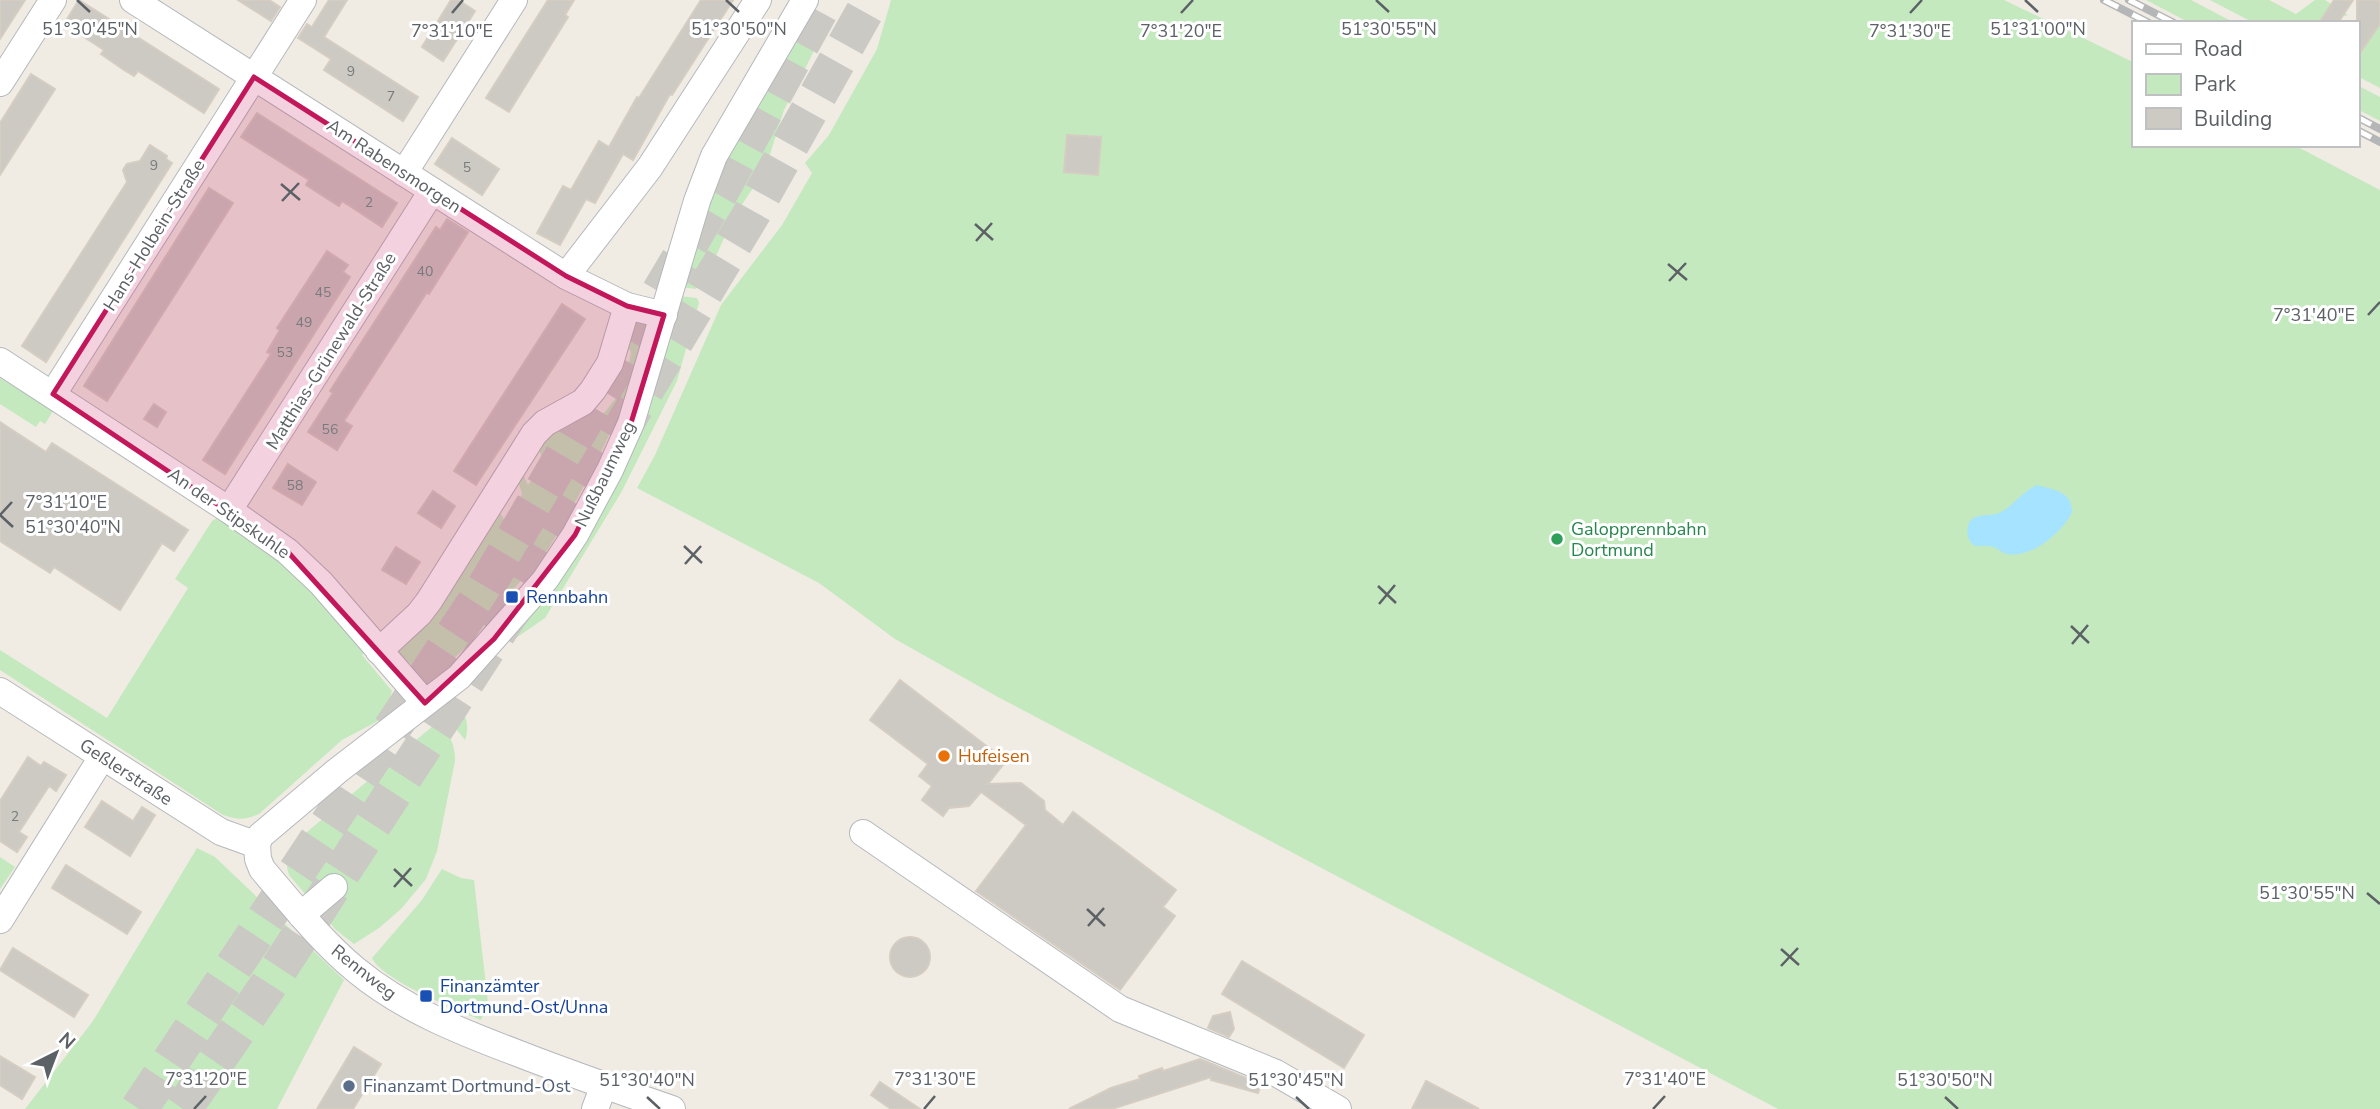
<svg xmlns="http://www.w3.org/2000/svg" width="2380" height="1109" font-family="'Nunito Sans',sans-serif">
	<style>
		.green { fill: #c4e9be }
		.water { fill: #a5e3ff }
		.building { fill: #cdc9c3; stroke: #d5cdc2; stroke-width: 2 }
		.lines { fill: none; stroke-linecap: round; stroke-linejoin: round }
		.highway-tunnel { stroke: #cbc9c4; stroke-width: 38; stroke-dasharray: 38 19; stroke-linecap: butt }
		.minor-casing { stroke: #b5b8bc; stroke-width: 28 }
		.minor { stroke: #fff; stroke-width: 26 }
		.rail-casing { stroke: #b5b6b7; stroke-width: 8 }
		.rail { stroke: #fff; stroke-width: 5; stroke-dasharray: 16; stroke-linecap: butt }
		.marked { fill: #c2185b; fill-opacity: 0.2; stroke: #c2185b; stroke-width: 5; stroke-linejoin: round }
		.ticks { fill: none; stroke: #5c6166; stroke-width: 2.5 }
		.leisure-dot { fill: #2e9e5b; stroke: #fff; stroke-width: 2.5 }
		.transit-dot { fill: #1a4fb4; stroke: #fff; stroke-width: 2.5 }
		.food-dot { fill: #e8710a; stroke: #fff; stroke-width: 2.5 }
		.service-dot { fill: #5c6f8a; stroke: #fff; stroke-width: 2.5 }
		.labels { text-anchor: middle; stroke-width: 6; stroke-linejoin: round; paint-order: stroke }
		.number-label { font-size: 14px; fill: #787b7d }
		.street-label { font-size: 18px; fill: #5c6166; stroke: #fff }
		.leisure-label { font-size: 18px; fill: #27864d; stroke: #fff; text-anchor: start }
		.transit-label { font-size: 18px; fill: #164399; stroke: #fff; text-anchor: start }
		.food-label { font-size: 18px; fill: #c56008; stroke: #fff; text-anchor: start }
		.service-label { font-size: 18px; fill: #4e5e75; stroke: #fff; text-anchor: start }
		.ticks-label { font-size: 18px; text-anchor: middle; fill: #5c6166; stroke: #fff; stroke-width: 6; stroke-linejoin: round; paint-order: stroke }
	</style>
	<rect width="100%" height="100%" fill="#f0ece4"/>
	<g class="green">
		<polygon points="891,0 2004,0 2133,62 2133,145 2294,145 2380,190 2380,1109 1778,1109 998,697 895,639 819,583 637,488 655,455 721,305 782,225 812,173 805,163 829,135 877,49"/>
		<polygon points="2146,0 2191,0 2235,23 2190,23"/>
		<polygon points="2210,0 2269,0 2296,14 2315,0 2325,0 2348,15 2345,16 2330,6 2319,23 2254,23"/>
		<polygon points="806,17 816,22 817,37 813,53 784,110 765,170 733,218 704,283 695,289 682,287 722,165"/>
		<polygon points="2380,23 2380,88 2357,76 2357,57"/>
		<polygon points="2357,85 2380,97 2380,121 2357,109"/>
		<polygon points="679,296 697,298 699,303 677,381 622,491 545,618 516,638"/>
		<path d="M627,322c6,5 10,10 12,17 9,34 -76,191 -99,222 -6,8 -15,14 -22,23 -17,20 -59,80 -84,87 -16,4 -30,-13 -39,-23l101,-142 9,15 17,-27 -6,-19 4,-7 8,17 16,-23 -8,-19 43,-31 6,11 20,-11 10,-13 -6,-23 5,-9 9,10 5,-9 3,-16 -6,-10z"/>
		<polygon points="0,378 53,411 45,424 40,421 36,427 0,404"/>
		<path d="M220,516l52,34 96,101 -6,4 30,36 -6,21 -8,9 -36,19 -83,74c-14,6 -21,6 -36,1l-223,-145v-20l107,68 81,-130 -13,-9 37,-58z"/>
		<path d="M458,703c8,9 12,26 7,37l-20,-25z"/>
		<path d="M434,725c16,7 21,19 21,36l-18,90 -11,28 -25,30 -22,19 -25,16 -18,-14 -47,-55c-4,-12 -2,-22 5,-32z"/>
		<polygon points="197,848 215,857 344,980 277,1109 25,1109 93,1021"/>
		<polygon points="0,857 15,867 0,889"/>
		<path d="M442,869l19,9 13,2 14,123 -7,17c-24,-10 -99,-40 -109,-62l50,-58z"/>
	</g>
	<path class="water" d="M2037,485c17,5 35,6 35,27 -9,20 -41,47 -65,42 -5,-1 -9,-6 -14,-7 -6,-2 -12,0 -17,-1 -10,-3 -11,-21 -4,-27 6,-5 19,-3 27,-6 14,-6 21,-20 38,-28z"/>
	<g class="building">
		<polygon points="0,0 25,0 0,39"/>
		<polygon points="79,0 219,89 204,113 138,71 134,76 124,70 101,54 104,50 64,24"/>
		<polygon points="238,0 269,0 280,7 271,21"/>
		<polygon points="329,0 347,0 324,37 418,97 403,121 324,70 331,59 298,38 307,24 312,27"/>
		<polygon points="451,0 458,0 475,11 443,61 422,47"/>
		<polygon points="548,0 574,0 565,15 568,17 509,112 486,98"/>
		<polygon points="701,0 733,0 672,95 670,94 633,160 623,154 595,203 586,199 560,245 537,233 563,186 571,190 599,141 609,147 637,97 639,98"/>
		<polygon points="2334,0 2353,0 2338,23 2319,23"/>
		<polygon points="2357,0 2380,0 2380,24 2357,57"/>
		<polygon points="31,74 55,89 0,175 0,123"/>
		<polygon points="257,113 397,203 382,227 342,201 339,206 306,185 309,180 241,137"/>
		<polygon points="1067,135 1101,137 1098,175 1064,172"/>
		<polygon points="452,138 499,169 482,195 435,164"/>
		<polygon points="150,145 167,156 166,159 172,163 46,362 22,346 127,182 123,170 127,164 140,161"/>
		<polygon points="209,188 233,203 107,401 84,386"/>
		<polygon points="447,219 468,232 429,294 427,292 344,421 352,426 337,450 308,432 333,393 330,391 436,227 440,230"/>
		<polygon points="327,251 348,265 343,272 350,277 225,474 203,460 271,354 267,352 280,330 277,328"/>
		<polygon points="562,304 585,319 476,485 454,471"/>
		<polygon points="154,404 166,412 157,427 144,419"/>
		<polygon points="0,422 46,452 52,443 188,530 174,551 162,543 120,610 54,567 50,573 0,541"/>
		<polygon points="288,464 316,482 302,505 273,488"/>
		<polygon points="433,491 455,506 441,528 418,513"/>
		<polygon points="396,547 420,562 406,584 382,570"/>
		<polygon points="900,680 1006,761 988,784 1021,783 1044,801 1045,810 1063,825 1073,812 1176,890 1163,907 1175,916 1120,990 976,891 1026,825 981,792 969,806 949,808 943,816 922,800 932,786 919,776 928,764 870,720"/>
		<polygon points="28,757 41,766 44,762 66,775 56,791 49,786 19,832 27,837 17,852 0,841 0,801"/>
		<polygon points="102,801 133,821 142,807 155,815 130,856 85,827"/>
		<polygon points="66,865 141,912 127,934 52,888"/>
		<circle cx="910" cy="957" r="20"/>
		<polygon points="13,948 88,995 74,1017 0,970"/>
		<polygon points="1242,961 1364,1035 1344,1068 1222,994"/>
		<polygon points="1230,1012 1234,1029 1229,1037 1208,1028 1213,1016"/>
		<polygon points="354,1047 381,1064 353,1109 317,1109"/>
		<polygon points="0,1056 35,1077 22,1099 0,1085"/>
		<polygon points="1200,1059 1261,1084 1258,1093 1211,1080 1211,1077 1112,1109 1069,1109 1111,1088 1140,1079 1139,1076 1162,1068 1163,1071"/>
		<polygon points="1426,1081 1479,1109 1412,1109"/>
		<polygon points="880,1082 920,1109 891,1109 871,1095"/>
	</g>
	<g class="lines">
		<g class="highway-tunnel">
			<polyline points="139,1109 484,590 719,193 825,0"/>
			<polyline points="183,1109 267,987 512,610 752,213 871,0"/>
		</g>
		<defs>
			<g id="minor">
				<polyline points="133,0 566,276 627,306 664,315"/>
				<polyline points="0,83 53,0"/>
				<polyline points="404,173 514,0"/>
				<polyline points="566,276 650,167 758,0"/>
				<polyline points="0,361 229,510 287,551 321,583 425,703"/>
				<polyline points="53,394 303,0"/>
				<polyline points="229,510 432,191"/>
				<polyline points="379,651 419,614 429,601 534,434 545,423 583,402 593,390 610,363 627,306"/>
				<polyline points="0,691 221,832 257,845"/>
				<polyline points="863,833 1120,1009 1276,1073 1338,1109"/>
				<polyline points="301,915 334,887"/>
				<polyline points="0,920 102,757"/>
				<polyline points="595,1109 604,1085"/>
				<path d="M672,1109c-52,-18 -104,-36 -155,-56 -56,-21 -114,-44 -161,-83 -35,-29 -64,-66 -94,-101l-4,-10 -1,-14 3,-9 77,-65 122,-94 86,-97 30,-45 35,-65 21,-47 66,-222 17,-45 91,-156"/>
			</g>
		</defs>
		<use href="#minor" class="minor-casing"/>
		<use href="#minor" class="minor"/>
		<defs>
			<g id="rail">
				<polyline points="2104,0 2149,23"/>
				<polyline points="2129,0 2174,23"/>
				<polyline points="2357,117 2380,129"/>
				<polyline points="2357,130 2380,142"/>
			</g>
		</defs>
		<use href="#rail" class="rail-casing"/>
		<use href="#rail" class="rail"/>
	</g>
	<path class="marked" d="M254,77l312,199 61,30 37,9 -33,108 -56,112 -81,104 -69,64 -138,-152 -234,-157z"/>
	<path class="ticks" d="M77,0l13,12M726,0l13,12M1376,0l13,12M2025,0l13,12M452,13l11,-13M1181,13l12,-13M1910,13l12,-13M281,184l19,16M282,201l17,-18M975,224l18,16M976,241l16,-18M1668,264l19,16M1669,281l17,-18M2368,315l12,-13M0,515l12,-13M0,515l13,12M684,546l18,17M685,564l16,-18M1378,586l18,17M1379,604l16,-19M2071,626l18,17M2072,644l16,-19M394,869l18,17M394,887l17,-19M2367,893l13,11M1087,909l18,17M1088,926l16,-18M1781,949l18,16M1781,966l17,-18M647,1097l13,12M1296,1097l13,12M1945,1097l13,12M194,1109l12,-13M924,1109l11,-13M1653,1109l12,-13"/>
	<circle class="leisure-dot" cx="1557" cy="539" r="7"/>
	<g class="transit-dot">
		<rect x="505" y="590" width="14" height="14" rx="3.5"/>
		<rect x="419" y="989" width="14" height="14" rx="3.5"/>
	</g>
	<circle class="food-dot" cx="944" cy="756" r="7"/>
	<circle class="service-dot" cx="349" cy="1086" r="7"/>
	<g class="labels">
		<g class="number-label">
			<text x="351" y="76">9</text>
			<text x="391" y="101">7</text>
			<text x="154" y="170">9</text>
			<text x="467" y="172">5</text>
			<text x="369" y="207">2</text>
			<text x="425" y="276">40</text>
			<text x="323" y="297">45</text>
			<text x="304" y="327">49</text>
			<text x="285" y="357">53</text>
			<text x="330" y="434">56</text>
			<text x="295" y="490">58</text>
			<text x="15" y="821">2</text>
		</g>
		<g class="street-label">
			<text transform="translate(394 166) rotate(33)" y="6">Am Rabensmorgen</text>
			<text transform="translate(154 235) rotate(-58)" y="6">Hans-Holbein-Straße</text>
			<text transform="translate(331 351) rotate(-58)" y="6">Matthias-Grünewald-Straße</text>
			<text transform="translate(605 474) rotate(-64)" y="6">Nußbaumweg</text>
			<text transform="translate(229 513) rotate(35)" y="6">An der Stipskuhle</text>
			<text transform="translate(126 772) rotate(33)" y="6">Geßlerstraße</text>
			<text transform="translate(364 972) rotate(38)" y="6">Rennweg</text>
		</g>
		<g class="leisure-label">
			<text x="1571" y="535">Galopprennbahn<tspan x="1571" dy="21">Dortmund</tspan></text>
		</g>
		<g class="transit-label">
			<text x="526" y="603">Rennbahn</text>
			<text x="440" y="992">Finanzämter<tspan x="440" dy="21">Dortmund-Ost/Unna</tspan></text>
		</g>
		<g class="food-label">
			<text x="958" y="762">Hufeisen</text>
		</g>
		<g class="service-label">
			<text x="363" y="1092">Finanzamt Dortmund-Ost</text>
		</g>
	</g>
	<g class="ticks-label">
		<text x="2038" y="35">51°31'00"N</text>
		<text x="90" y="35">51°30'45"N</text>
		<text x="739" y="35">51°30'50"N</text>
		<text x="1389" y="35">51°30'55"N</text>
		<text x="452" y="37">7°31'10"E</text>
		<text x="1181" y="37">7°31'20"E</text>
		<text x="1910" y="37">7°31'30"E</text>
		<text x="2314" y="321">7°31'40"E</text>
		<text x="66" y="508">7°31'10"E</text>
		<text x="73" y="533">51°30'40"N</text>
		<text x="2307" y="899">51°30'55"N</text>
		<text x="206" y="1085">7°31'20"E</text>
		<text x="935" y="1085">7°31'30"E</text>
		<text x="1665" y="1085">7°31'40"E</text>
		<text x="647" y="1086">51°30'40"N</text>
		<text x="1296" y="1086">51°30'45"N</text>
		<text x="1945" y="1086">51°30'50"N</text>
	</g>
	<rect x="2132" y="21" width="228" height="126" fill="#ffffff" stroke="#bec0c2" stroke-width="2"/>
	<rect x="2146" y="44" width="35" height="10" fill="#ffffff" stroke="#bec0c2" stroke-width="2"/>
	<text x="2194" y="56" font-size="21" fill="#5c6166">Road</text>
	<rect x="2146" y="74" width="35" height="21" fill="#c4e9be" stroke="#bec0c2" stroke-width="2"/>
	<text x="2194" y="91" font-size="21" fill="#5c6166">Park</text>
	<rect x="2146" y="108" width="35" height="21" fill="#cdc9c3" stroke="#bec0c2" stroke-width="2"/>
	<text x="2194" y="126" font-size="21" fill="#5c6166">Building</text>
	<g transform="translate(56 1053) rotate(42)" stroke="#ffffff" stroke-width="5" paint-order="stroke">
	<path d="M0-5L12 26L0 18L-12 26Z" fill="#5c6166"/>
	<text y="-10" font-size="19" font-weight="bold" text-anchor="middle" fill="#5c6166">N</text>
	</g>
</svg>
